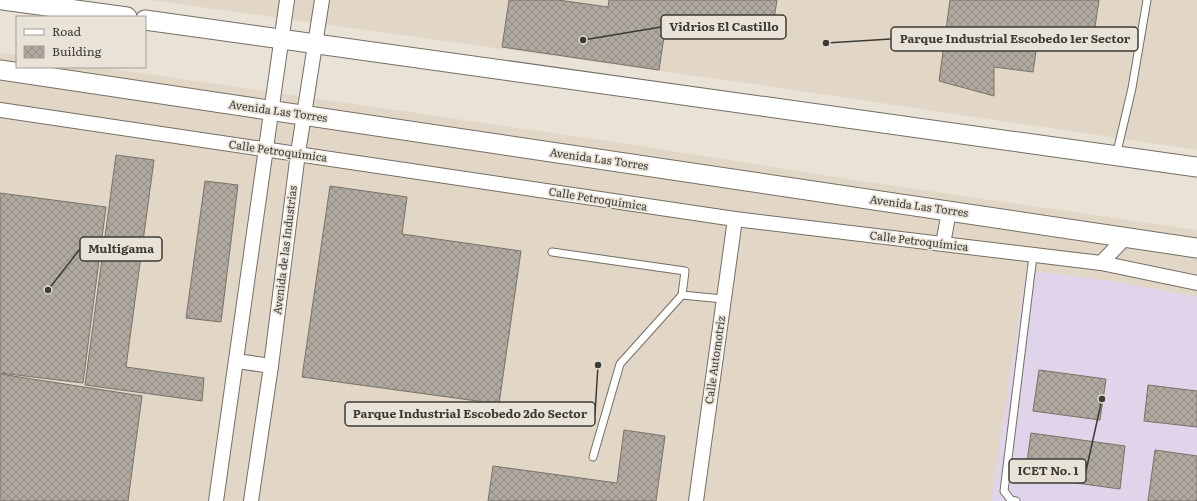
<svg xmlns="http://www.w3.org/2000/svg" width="1197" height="501" font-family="Literata,serif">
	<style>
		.built { fill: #e2d7c6 }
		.education { fill: #dfd4e9 }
		.building { fill: url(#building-cross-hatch); stroke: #787268 }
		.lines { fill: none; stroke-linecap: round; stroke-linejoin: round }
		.lane-casing { stroke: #746e64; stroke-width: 9 }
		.street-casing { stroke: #746e64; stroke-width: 16 }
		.secondary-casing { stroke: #746e64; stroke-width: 21 }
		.lane { stroke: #fff; stroke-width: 7 }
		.street { stroke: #fff; stroke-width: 14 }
		.secondary { stroke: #fff; stroke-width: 19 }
		.labels { text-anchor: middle; stroke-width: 3.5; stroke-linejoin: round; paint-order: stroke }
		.street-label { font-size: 11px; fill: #3c3a36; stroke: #e9e2d7 }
		.leader { fill: none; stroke: #3c3a36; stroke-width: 1.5 }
		.callout-dot { fill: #3c3a36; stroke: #e9e2d7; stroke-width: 1.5 }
		.callout { fill: #e9e2d7; stroke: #3c3a36; stroke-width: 1.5 }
		.callout-label { font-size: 12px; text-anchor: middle; font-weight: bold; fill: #3c3a36 }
	</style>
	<defs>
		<pattern id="building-cross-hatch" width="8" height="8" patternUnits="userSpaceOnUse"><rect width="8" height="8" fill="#b0a99f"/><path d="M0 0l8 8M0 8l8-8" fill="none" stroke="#908b82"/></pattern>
	</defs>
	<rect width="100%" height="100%" fill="#e9e2d7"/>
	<g class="built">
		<polygon points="151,0 1197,0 1197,150 760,85"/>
		<polygon points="0,53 17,55 17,67 99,67 635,145 860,181 1197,230 1197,501 0,501"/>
	</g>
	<polygon class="education" points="1026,270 1112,281 1197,297 1197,501 991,501"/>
	<g class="building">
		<polygon points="509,0 558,0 608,7 609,0 777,0 772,32 667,17 659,70 502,47"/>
		<polygon points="950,0 1099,0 1093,40 1039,31 1033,72 994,67 994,96 939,81"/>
		<polygon points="116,155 154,160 126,367 204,378 202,401 85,385"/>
		<polygon points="205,181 238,185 221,322 186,318"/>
		<polygon points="330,186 407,197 402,234 521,251 499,404 302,377"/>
		<polygon points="0,193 106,207 83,383 0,373"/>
		<polygon points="1039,370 1106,379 1100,420 1033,411"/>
		<polygon points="0,374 142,396 128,501 0,501"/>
		<polygon points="1148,385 1197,391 1197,427 1144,421"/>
		<polygon points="624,430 665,436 656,501 488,501 493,466 617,483"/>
		<polygon points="1031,433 1125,446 1120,489 1025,476"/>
		<polygon points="1155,450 1197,456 1197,501 1148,501"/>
	</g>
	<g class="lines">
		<defs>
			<g id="lane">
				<polyline points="1116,156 1132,88 1147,0"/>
				<polyline points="552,252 685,271 682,295 723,299"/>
				<polyline points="593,457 620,364 682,295"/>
				<polyline points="1016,501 1011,500 1004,491 1033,256"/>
			</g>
			<g id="street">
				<polyline points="0,110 735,219 1101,263 1197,283"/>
				<polyline points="943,244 949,211"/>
				<polyline points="1101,263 1126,237"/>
				<polyline points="237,361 271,366"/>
				<polyline points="216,501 287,0"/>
				<polyline points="251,501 271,366 298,153 322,0"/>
				<polyline points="696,501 735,219"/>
			</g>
			<g id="secondary">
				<polyline points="3,0 127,17"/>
				<polyline points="145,20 1197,167"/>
				<polyline points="0,70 1197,248"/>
			</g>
		</defs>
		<use href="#lane" class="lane-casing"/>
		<use href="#street" class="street-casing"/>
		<use href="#secondary" class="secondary-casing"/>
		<use href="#lane" class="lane"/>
		<use href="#street" class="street"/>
		<use href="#secondary" class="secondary"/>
	</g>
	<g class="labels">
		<g class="street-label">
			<text transform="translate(278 111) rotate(8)" y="4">Avenida Las Torres</text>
			<text transform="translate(278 151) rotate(8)" y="4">Calle Petroquímica</text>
			<text transform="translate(599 159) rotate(8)" y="4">Avenida Las Torres</text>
			<text transform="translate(598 199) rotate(9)" y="4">Calle Petroquímica</text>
			<text transform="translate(919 206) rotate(8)" y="4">Avenida Las Torres</text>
			<text transform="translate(919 241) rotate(7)" y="4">Calle Petroquímica</text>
			<text transform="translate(285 250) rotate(-83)" y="4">Avenida de las Industrias</text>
			<text transform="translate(715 360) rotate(-82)" y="4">Calle Automotriz</text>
		</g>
	</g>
	<path class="leader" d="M583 40L661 27M826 43L891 39M48 290L80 249M598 365L595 414M1102 399L1086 471"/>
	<g class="callout-dot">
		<circle cx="583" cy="40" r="4"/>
		<circle cx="826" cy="43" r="4"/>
		<circle cx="48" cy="290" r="4"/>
		<circle cx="598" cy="365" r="4"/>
		<circle cx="1102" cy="399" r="4"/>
	</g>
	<g class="callout">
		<rect x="661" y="15" width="125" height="24" rx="4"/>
		<rect x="891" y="27" width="247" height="24" rx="4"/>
		<rect x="80" y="237" width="82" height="24" rx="4"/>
		<rect x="345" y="402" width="250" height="24" rx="4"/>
		<rect x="1009" y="459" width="77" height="24" rx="4"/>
	</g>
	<g class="callout-label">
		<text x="724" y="31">Vidrios El Castillo</text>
		<text x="1015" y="43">Parque Industrial Escobedo 1er Sector</text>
		<text x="121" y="253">Multigama</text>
		<text x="470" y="418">Parque Industrial Escobedo 2do Sector</text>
		<text x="1048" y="475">ICET No. 1</text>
	</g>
	<rect x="16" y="16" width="130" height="52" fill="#e9e2d7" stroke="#a49f97"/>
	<rect x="24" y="29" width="20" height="6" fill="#ffffff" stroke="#a49f97"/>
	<text x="52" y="36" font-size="12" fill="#3c3a36">Road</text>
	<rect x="24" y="46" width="20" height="12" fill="url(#building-cross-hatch)" stroke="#a49f97"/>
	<text x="52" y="56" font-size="12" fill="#3c3a36">Building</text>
</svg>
